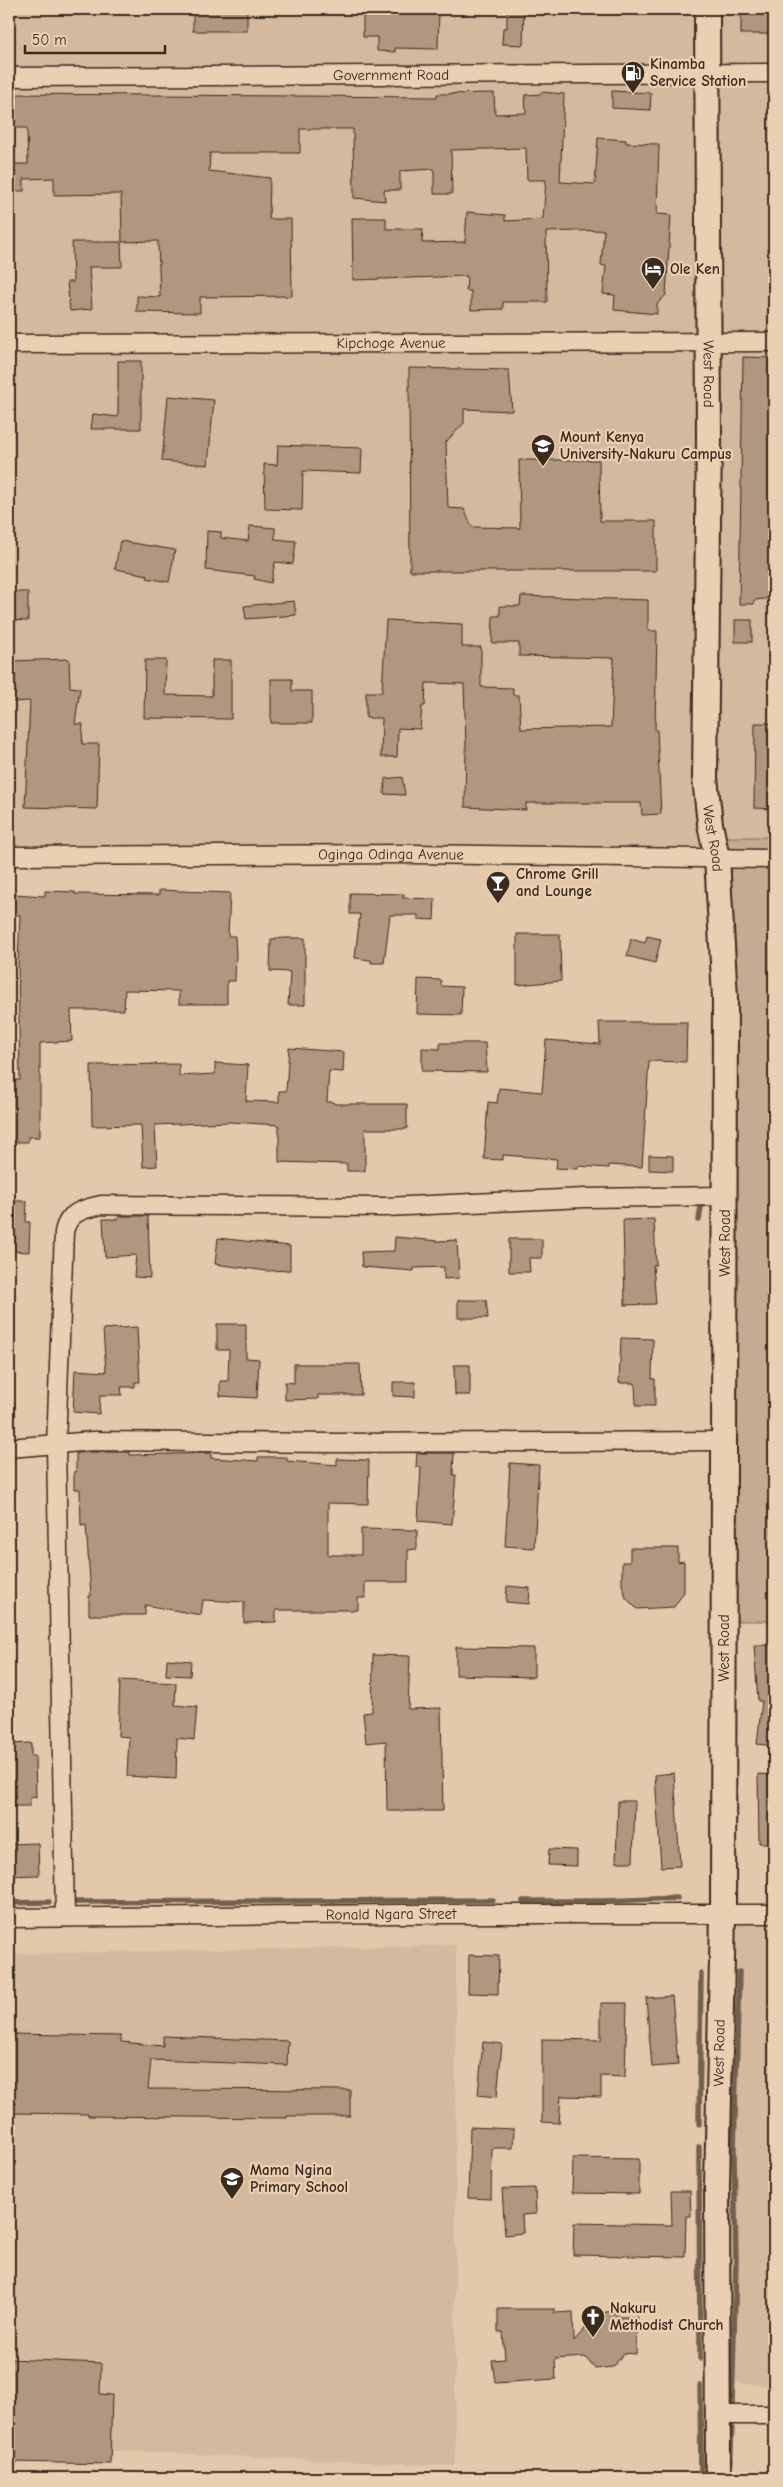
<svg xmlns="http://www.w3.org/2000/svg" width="783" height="2487" font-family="'Comic Neue',sans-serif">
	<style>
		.built { fill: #d4b99f }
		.green { fill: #c5ab92; stroke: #806a58 }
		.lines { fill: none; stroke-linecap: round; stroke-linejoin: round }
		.stream { stroke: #74604e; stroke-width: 5.5 }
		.building { fill: #b09780; stroke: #3b2a1e }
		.street-casing { stroke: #3b2a1e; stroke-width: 21 }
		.secondary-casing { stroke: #3b2a1e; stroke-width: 28 }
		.street { stroke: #ebcfb2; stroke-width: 18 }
		.secondary { stroke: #ebcfb2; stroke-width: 24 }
		.labels { text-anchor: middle; stroke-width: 4.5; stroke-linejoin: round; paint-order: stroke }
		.poi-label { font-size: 15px; font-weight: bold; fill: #3b2a1e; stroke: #ebcfb2; text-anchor: start }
		.street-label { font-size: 15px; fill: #3b2a1e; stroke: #ebcfb2 }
	</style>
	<rect width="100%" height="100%" fill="#e4c8ac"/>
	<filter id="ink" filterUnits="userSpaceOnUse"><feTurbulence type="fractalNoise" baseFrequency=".02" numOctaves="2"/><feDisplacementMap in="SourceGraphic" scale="10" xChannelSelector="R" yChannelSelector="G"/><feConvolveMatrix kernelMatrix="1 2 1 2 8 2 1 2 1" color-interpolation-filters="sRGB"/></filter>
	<g filter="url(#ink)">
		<g class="built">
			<polygon points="9,9 774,9 774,847 9,850"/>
			<polygon points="738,1918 774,1918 774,2386 721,2382"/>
			<polygon points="456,1945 455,2466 9,2446 9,1954"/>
		</g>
		<polygon class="green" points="712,837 774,837 774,1621 723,1621"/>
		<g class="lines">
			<g class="stream">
				<polyline points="699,1220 702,1200"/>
				<polyline points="523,1901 604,1901 677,1898"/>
				<polyline points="76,1902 493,1900"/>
				<polyline points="9,1903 49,1902"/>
				<polyline points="699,2124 701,1973"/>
				<polyline points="699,2147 700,2358"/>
				<polyline points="700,2386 701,2478"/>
				<polyline points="732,2408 736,2263 734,2151 739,1972"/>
				<polyline points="730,2478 732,2423"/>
			</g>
		</g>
		<g class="building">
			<rect x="193" y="9" width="54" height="22"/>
			<polygon points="363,9 439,9 438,49 395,48 395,52 377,51 377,37 363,37"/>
			<polygon points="507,9 524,9 523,45 502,44 503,28 507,28"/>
			<rect x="741" y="9" width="33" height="25"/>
			<polygon points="612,91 651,93 650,110 612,108"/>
			<polygon points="541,92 564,94 560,182 595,184 598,138 626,140 626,143 659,144 657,214 671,215 666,295 657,304 657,314 614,310 615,295 603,294 606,266 601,265 604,230 546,232 547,302 503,302 503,309 471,310 471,291 466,291 467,276 353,280 352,218 386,218 386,229 423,229 422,243 465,242 467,212 505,215 505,221 543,219 546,180 527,180 526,148 451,150 452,194 434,194 434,169 400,171 400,190 384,190 385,201 354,198 353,129 300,129 300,153 210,153 209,171 270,178 269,219 291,219 292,296 200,297 200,313 137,312 137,296 160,297 158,241 122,242 121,194 54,195 54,178 24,179 24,191 9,191 9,164 28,164 27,128 9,128 9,94 437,97 437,94 494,93 495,114 526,113 525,95 541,94"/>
			<polygon points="72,242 121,242 122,267 89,267 92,309 70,311 67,282 73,282"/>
			<polygon points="743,357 774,358 774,598 754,600 754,604 739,604"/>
			<polygon points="118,361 141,361 141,429 91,429 93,414 118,417"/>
			<polygon points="409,368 509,370 512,411 464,409 464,423 446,442 448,508 464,509 472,527 520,528 519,460 599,460 600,521 656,521 656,571 410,571"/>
			<polygon points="168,396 214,400 208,465 162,461"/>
			<polygon points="278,445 362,448 361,473 303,471 302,510 265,509 264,464 277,465"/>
			<polygon points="250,526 275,528 275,539 296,541 293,564 275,562 271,583 254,579 255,576 206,570 207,531 221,532 221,538 248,541"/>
			<polygon points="120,541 175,550 169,582 147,578 148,575 115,569"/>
			<polygon points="9,592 28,592 28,621 9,620"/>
			<polygon points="521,596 648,600 648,631 657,631 655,730 657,730 661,814 642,815 641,803 526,803 526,810 465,807 466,744 464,684 426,683 425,706 422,706 420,729 398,728 397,757 381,757 382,718 366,718 366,692 382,692 386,620 462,624 462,647 481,647 481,687 513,688 513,695 519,695 521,729 611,727 614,658 519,656 519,643 492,643 493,616 500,616 500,606 520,606"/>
			<polygon points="294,601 296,615 246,619 244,606"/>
			<rect x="735" y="620" width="17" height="22"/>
			<polygon points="69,659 70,687 80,688 75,724 83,724 82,744 99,744 97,809 25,807 30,701 11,702 9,661"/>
			<polygon points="145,660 166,660 165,695 212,696 212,660 231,660 231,719 144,718"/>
			<polygon points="271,679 292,679 292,691 312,691 312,723 271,723"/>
			<polygon points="755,723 774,723 774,809 754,808"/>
			<polygon points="402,777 405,795 384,794 385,779"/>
			<polygon points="159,890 230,893 228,936 235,936 236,954 235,981 227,981 227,1004 179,1004 179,991 125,990 124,1010 71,1010 72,1041 40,1043 40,1137 28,1137 28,1142 9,1142 9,1080 20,1080 18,963 20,915 12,915 13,894 45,896 45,891 75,892 75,894 159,895"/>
			<polygon points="350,893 404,894 403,898 435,899 434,920 418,919 418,915 390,915 384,963 371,963 371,960 355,958 360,914 350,914"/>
			<polygon points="517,934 560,934 561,981 517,985"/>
			<polygon points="647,936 661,939 655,963 627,956 631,939 645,943"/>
			<polygon points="285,938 305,938 305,1005 288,1005 290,972 270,971 271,939"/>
			<polygon points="418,979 441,980 441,986 462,987 461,1015 417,1014"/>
			<polygon points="599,1022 687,1022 686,1062 649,1061 642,1167 609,1165 609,1168 578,1166 578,1169 556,1168 557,1159 503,1155 503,1160 484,1159 488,1102 497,1103 499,1088 542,1092 546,1040 600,1044"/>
			<polygon points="440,1043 485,1043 487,1072 422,1071 422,1048 440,1049"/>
			<polygon points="289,1048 344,1052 343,1072 329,1071 327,1102 334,1102 334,1104 407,1104 407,1129 365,1129 365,1171 347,1171 347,1164 279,1162 279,1125 229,1122 155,1125 157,1166 143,1167 141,1125 92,1126 91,1065 179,1064 179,1076 215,1074 215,1063 248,1065 246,1101 279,1102 279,1091 286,1091"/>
			<polygon points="649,1155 673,1156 673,1171 649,1170"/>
			<polygon points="9,1201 27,1201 26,1222 30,1222 29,1252 9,1251"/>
			<polygon points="118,1216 148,1216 150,1278 134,1277 136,1255 105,1257 103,1219 119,1219"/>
			<polygon points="654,1219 656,1265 653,1265 656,1304 625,1305 623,1220"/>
			<polygon points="395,1237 439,1241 457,1240 459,1278 444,1279 444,1267 414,1268 414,1271 362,1267 361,1252 394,1251"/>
			<polygon points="218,1238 290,1246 290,1270 267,1271 215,1264"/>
			<polygon points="509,1239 542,1239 542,1258 529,1258 530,1272 509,1272"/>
			<polygon points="458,1300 486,1300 488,1318 458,1318"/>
			<polygon points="217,1324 246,1324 246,1358 259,1359 257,1398 220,1396 220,1381 228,1381 229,1350 217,1350"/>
			<polygon points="137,1327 140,1382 135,1382 135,1387 121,1387 122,1395 100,1395 99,1414 73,1412 75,1370 106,1372 103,1329"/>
			<polygon points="621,1338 653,1339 652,1379 655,1379 655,1406 636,1406 635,1383 619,1383"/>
			<polygon points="294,1364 360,1364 361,1395 318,1395 318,1399 285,1400 285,1382 294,1383"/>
			<polygon points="454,1365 470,1365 470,1395 455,1395"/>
			<polygon points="393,1382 415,1382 415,1397 393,1396"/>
			<polygon points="93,1452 130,1452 130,1455 211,1453 211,1458 258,1461 258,1457 287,1457 287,1461 337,1465 337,1459 369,1460 368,1504 328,1503 328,1555 361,1555 361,1529 417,1530 417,1549 408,1550 408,1582 365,1582 365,1598 358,1598 358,1610 276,1610 276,1622 244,1623 244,1602 203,1600 201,1615 145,1605 145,1615 89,1615 89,1596 91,1596 86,1525 81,1526 80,1489 74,1489 74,1472 76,1472 76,1453"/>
			<polygon points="417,1453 454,1453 453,1475 456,1475 452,1524 418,1521 421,1467 416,1467"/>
			<polygon points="510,1463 539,1465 534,1548 505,1546"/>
			<polygon points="630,1548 678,1548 678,1562 684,1561 684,1592 674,1607 637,1609 626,1598 622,1584 622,1562 630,1562"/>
			<polygon points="507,1586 530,1588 529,1604 506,1602"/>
			<polygon points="754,1645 774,1645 774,1746 757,1744 762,1701 758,1701"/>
			<polygon points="456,1647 534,1648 534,1677 456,1675"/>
			<polygon points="373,1655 410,1656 408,1709 441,1708 443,1811 387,1811 386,1741 366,1743 363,1713 372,1712"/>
			<polygon points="167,1659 191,1661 190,1676 166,1675"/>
			<polygon points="120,1680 176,1683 175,1705 197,1707 194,1740 177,1738 176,1779 127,1776 129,1737 118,1736"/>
			<polygon points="31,1743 31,1756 35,1756 36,1797 30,1796 30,1806 9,1806 9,1744"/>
			<polygon points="674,1773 680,1866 661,1867 655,1775"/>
			<polygon points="758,1774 774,1775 774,1843 759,1843"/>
			<polygon points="618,1801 635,1801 633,1862 616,1862"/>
			<polygon points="38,1843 39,1875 9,1876 9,1844"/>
			<polygon points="549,1849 577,1850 577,1866 548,1865"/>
			<polygon points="469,1955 499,1956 498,1994 468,1993"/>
			<polygon points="672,1996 678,2065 652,2067 646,1998"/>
			<polygon points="601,2003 627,2003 625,2077 601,2076 601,2097 561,2096 559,2123 542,2122 542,2039 601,2040"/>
			<polygon points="9,2034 121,2036 121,2042 163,2046 163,2036 288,2041 287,2065 151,2060 148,2089 350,2090 350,2116 287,2116 287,2118 88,2116 88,2114 9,2113"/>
			<polygon points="483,2042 502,2044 497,2097 478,2095"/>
			<polygon points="470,2127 514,2129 513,2148 492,2148 491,2199 468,2198"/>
			<polygon points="573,2158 639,2159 639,2194 572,2193"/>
			<polygon points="535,2188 536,2214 522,2215 523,2233 505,2235 502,2189"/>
			<polygon points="671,2191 690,2191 691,2216 686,2216 685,2257 573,2255 574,2223 672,2225"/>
			<polygon points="498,2309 555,2309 554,2313 573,2312 574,2341 598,2314 611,2311 620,2317 637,2317 636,2354 624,2353 613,2367 595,2369 585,2357 555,2359 556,2379 495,2383 492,2360 505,2359 503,2332 498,2332"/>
			<polygon points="9,2359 101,2363 100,2394 112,2395 110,2464 9,2462"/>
		</g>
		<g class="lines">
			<defs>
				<g id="street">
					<path id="s1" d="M9,77l765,-4"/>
					<path id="s2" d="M9,344l765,-2"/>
					<path id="s3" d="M9,856l405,-2 360,5"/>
					<polyline points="9,1448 93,1441 336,1443 725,1441"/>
					<path d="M65,1917l-9,-471 8,-214c4,-20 19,-23 37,-27l284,2 200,-9 140,-2"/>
					<path id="s4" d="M9,1918l390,-4h375"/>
					<polyline points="717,2415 774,2415"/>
				</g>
				<g id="secondary">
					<path id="s5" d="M707,9l2,428 -4,341 5,46 7,34 8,140 -2,917 -6,271 1,292"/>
				</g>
			</defs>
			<use href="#street" class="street-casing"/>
			<use href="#secondary" class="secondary-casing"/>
			<use href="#street" class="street"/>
			<use href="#secondary" class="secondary"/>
		</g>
	</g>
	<defs>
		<symbol id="fuel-pin" viewBox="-11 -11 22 30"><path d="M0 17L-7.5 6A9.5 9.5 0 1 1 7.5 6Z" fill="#3b2a1e" stroke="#ebcfb2"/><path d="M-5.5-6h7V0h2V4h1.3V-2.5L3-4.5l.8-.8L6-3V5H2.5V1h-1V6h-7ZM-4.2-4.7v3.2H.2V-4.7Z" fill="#fff"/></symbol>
		<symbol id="hotel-pin" viewBox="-11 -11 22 30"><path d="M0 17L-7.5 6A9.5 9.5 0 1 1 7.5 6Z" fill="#3b2a1e" stroke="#ebcfb2"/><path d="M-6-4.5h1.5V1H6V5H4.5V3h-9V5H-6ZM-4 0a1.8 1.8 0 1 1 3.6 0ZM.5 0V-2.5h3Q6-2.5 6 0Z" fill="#fff"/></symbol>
		<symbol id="university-pin" viewBox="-11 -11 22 30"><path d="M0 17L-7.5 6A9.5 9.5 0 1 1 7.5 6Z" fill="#3b2a1e" stroke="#ebcfb2"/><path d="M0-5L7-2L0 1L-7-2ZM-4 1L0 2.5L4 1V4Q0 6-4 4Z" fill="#fff"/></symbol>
		<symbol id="bar-pin" viewBox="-11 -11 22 30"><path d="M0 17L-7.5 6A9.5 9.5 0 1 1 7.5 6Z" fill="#3b2a1e" stroke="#ebcfb2"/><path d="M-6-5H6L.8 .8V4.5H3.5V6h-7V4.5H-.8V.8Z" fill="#fff"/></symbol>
		<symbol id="school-pin" viewBox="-11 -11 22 30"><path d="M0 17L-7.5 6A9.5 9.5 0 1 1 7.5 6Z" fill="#3b2a1e" stroke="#ebcfb2"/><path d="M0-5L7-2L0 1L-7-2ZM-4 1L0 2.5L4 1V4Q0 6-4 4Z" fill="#fff"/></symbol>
		<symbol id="church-pin" viewBox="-11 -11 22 30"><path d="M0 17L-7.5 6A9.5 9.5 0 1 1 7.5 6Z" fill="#3b2a1e" stroke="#ebcfb2"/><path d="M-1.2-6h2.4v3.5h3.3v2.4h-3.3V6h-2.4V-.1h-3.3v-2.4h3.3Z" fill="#fff"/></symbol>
	</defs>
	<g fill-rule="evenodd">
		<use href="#fuel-pin" x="619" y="59" width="28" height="38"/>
		<use href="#hotel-pin" x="639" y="255" width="28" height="38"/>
		<use href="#university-pin" x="529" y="432" width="28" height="38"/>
		<use href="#bar-pin" x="484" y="869" width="28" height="38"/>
		<use href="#school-pin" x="218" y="2165" width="28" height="38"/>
		<use href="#church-pin" x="579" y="2303" width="28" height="38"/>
	</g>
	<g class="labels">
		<g class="poi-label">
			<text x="650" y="69">Kinamba<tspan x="650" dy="17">Service Station</tspan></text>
			<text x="670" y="274">Ole Ken</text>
			<text x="560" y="442">Mount Kenya<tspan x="560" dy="17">University-Nakuru Campus</tspan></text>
			<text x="516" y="879">Chrome Grill<tspan x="516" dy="17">and Lounge</tspan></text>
			<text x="250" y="2175">Mama Ngina<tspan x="250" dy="17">Primary School</tspan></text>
			<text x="610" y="2313">Nakuru<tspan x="610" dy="17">Methodist Church</tspan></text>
		</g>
		<g class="street-label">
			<text dy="5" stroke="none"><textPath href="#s1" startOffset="382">Government Road</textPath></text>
			<text dy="5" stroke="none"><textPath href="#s2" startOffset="382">Kipchoge Avenue</textPath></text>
			<text dy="5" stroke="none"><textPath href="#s5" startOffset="365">West Road</textPath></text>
			<text dy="5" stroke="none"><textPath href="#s5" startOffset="830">West Road</textPath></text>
			<text dy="5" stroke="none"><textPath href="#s3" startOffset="382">Oginga Odinga Avenue</textPath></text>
			<text transform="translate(725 1243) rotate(-90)" y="5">West Road</text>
			<text transform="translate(724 1648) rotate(-90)" y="5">West Road</text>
			<text dy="5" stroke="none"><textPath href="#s4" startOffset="382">Ronald Ngara Street</textPath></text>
			<text transform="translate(719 2053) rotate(-89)" y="5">West Road</text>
		</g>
	</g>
	<rect width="783" height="2487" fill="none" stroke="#ebcfb2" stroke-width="30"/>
	<rect x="15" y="15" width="753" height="2457" fill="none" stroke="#3b2a1e" stroke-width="2" filter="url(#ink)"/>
	<path d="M25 45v8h140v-8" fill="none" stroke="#3b2a1e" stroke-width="2.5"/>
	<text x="32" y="45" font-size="15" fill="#3b2a1e" stroke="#ebcfb2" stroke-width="4" paint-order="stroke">50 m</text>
</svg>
